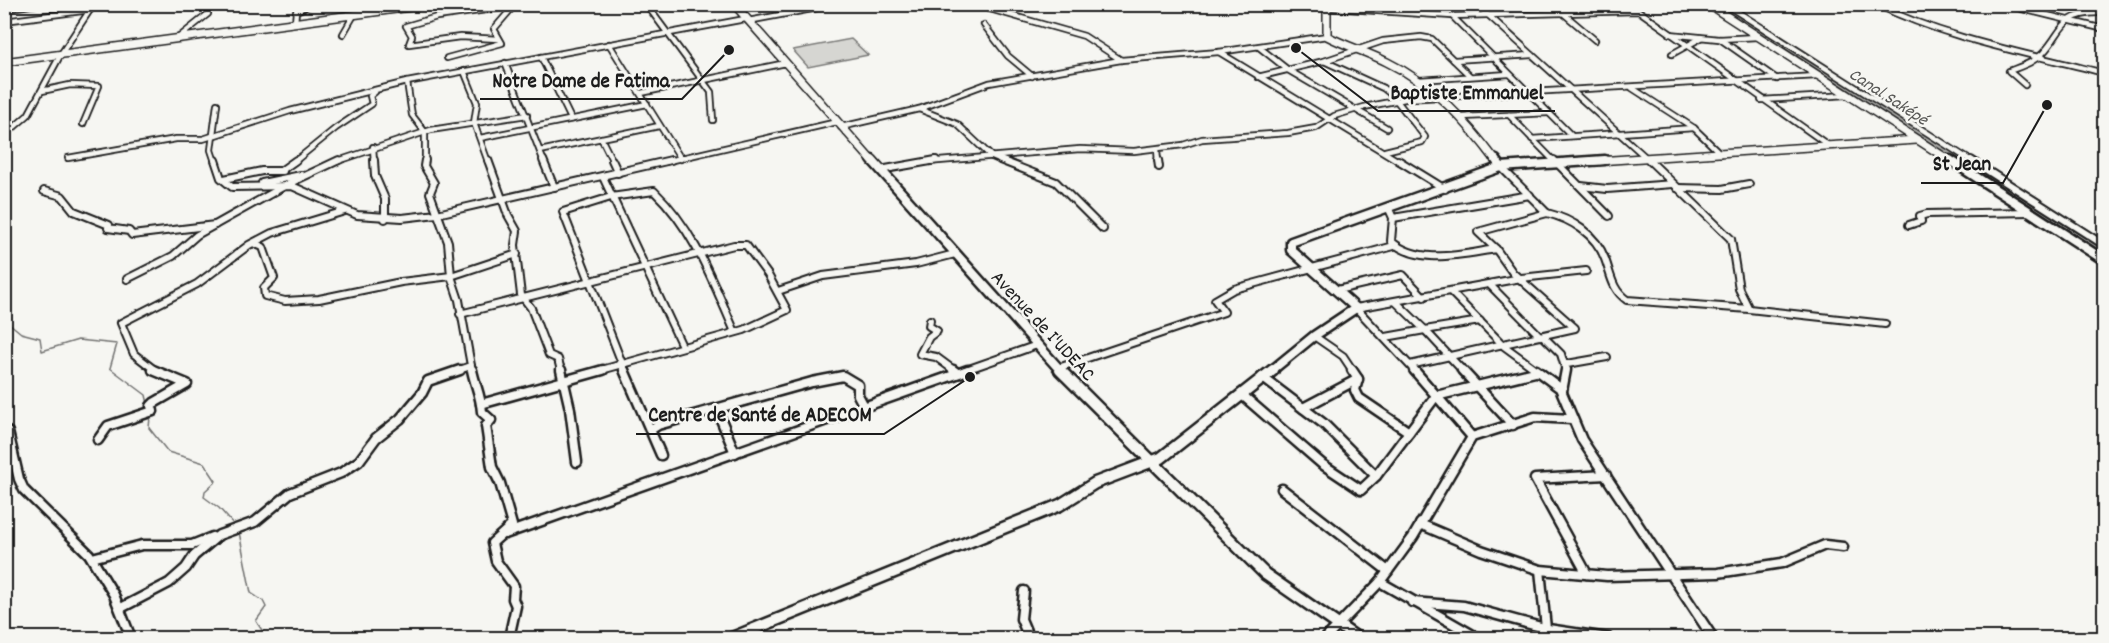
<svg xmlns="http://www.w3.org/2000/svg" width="2109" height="643" font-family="Dekko,sans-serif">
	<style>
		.green { fill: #d6d6d2; stroke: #797977; stroke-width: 1.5 }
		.water { fill: #acaca9; stroke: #727271; stroke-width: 1.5 }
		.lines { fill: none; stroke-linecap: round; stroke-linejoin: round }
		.stream { stroke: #727271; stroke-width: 1.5 }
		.street-far2-casing { stroke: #1c1c1c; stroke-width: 8 }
		.street-far1-casing { stroke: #1c1c1c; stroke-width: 10 }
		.street-casing { stroke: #1c1c1c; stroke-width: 13 }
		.secondary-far2-casing { stroke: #1c1c1c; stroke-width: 10 }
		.secondary-far1-casing { stroke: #1c1c1c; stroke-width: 13 }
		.secondary-casing { stroke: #1c1c1c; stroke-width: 15 }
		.street-far2 { stroke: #f6f6f2; stroke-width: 4.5 }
		.street-far1 { stroke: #f6f6f2; stroke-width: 6 }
		.street { stroke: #f6f6f2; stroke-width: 8 }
		.secondary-far2 { stroke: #f6f6f2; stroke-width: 7 }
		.secondary-far1 { stroke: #f6f6f2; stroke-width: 8 }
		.secondary { stroke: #f6f6f2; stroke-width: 10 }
		.labels { text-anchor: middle; stroke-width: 5; stroke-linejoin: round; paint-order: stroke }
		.far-water-label { font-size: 18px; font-style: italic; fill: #565654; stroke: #f6f6f2 }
		.street-label { font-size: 20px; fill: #1c1c1c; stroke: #f6f6f2 }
		.leader { fill: none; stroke: #1c1c1c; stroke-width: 2 }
		.callout-dot { fill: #1c1c1c; stroke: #f6f6f2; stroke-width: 2 }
		.callout-label { font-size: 21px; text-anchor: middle; font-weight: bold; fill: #1c1c1c; stroke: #f6f6f2; stroke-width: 5; stroke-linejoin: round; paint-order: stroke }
	</style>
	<rect width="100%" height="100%" fill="#f6f6f2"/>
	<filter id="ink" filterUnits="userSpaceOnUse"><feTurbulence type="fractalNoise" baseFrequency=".0167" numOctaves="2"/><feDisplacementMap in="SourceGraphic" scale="12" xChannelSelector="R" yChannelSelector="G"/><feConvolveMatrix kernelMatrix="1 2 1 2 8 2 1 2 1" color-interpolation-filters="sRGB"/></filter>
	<g filter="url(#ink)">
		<polygon class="green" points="851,39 868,55 808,67 793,50"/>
		<polygon class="water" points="1710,5 1722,5 2079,231 2104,247 2104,256"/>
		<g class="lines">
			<g class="stream">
				<polyline points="4,319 21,333 40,338 42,351 78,340 117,344 110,368 146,395 148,404"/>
				<polyline points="150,417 149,428 168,452 204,463 216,481 205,491 204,497 219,508 235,526"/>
				<polyline points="239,532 251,593 263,601 266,607 256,621 267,638"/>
			</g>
			<defs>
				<g id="street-far2">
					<polyline points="646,4 711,92 713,120"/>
					<polyline points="972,4 1084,36 1121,60"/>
					<polyline points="1273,4 1452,16 1639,11 1828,145"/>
					<polyline points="1476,4 1651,162"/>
					<polyline points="1725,4 1973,162"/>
					<polyline points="1812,4 1819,4"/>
					<path d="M1875,4c72,35 151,49 229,69"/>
					<polyline points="2002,4 2104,29"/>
					<polyline points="4,9 37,4"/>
					<polyline points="1563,13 1595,40"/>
					<polyline points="1452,16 1571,135"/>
					<polyline points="4,21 90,10"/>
					<polyline points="748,21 839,4"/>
					<polyline points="295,23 296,11 312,4"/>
					<polyline points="984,25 1008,56 1032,76"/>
					<polyline points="343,34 354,15"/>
					<polyline points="1670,34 1719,39 1758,37"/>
					<polyline points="178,38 208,14 208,4"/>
					<polyline points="499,39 460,37 409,44 412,36 406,26 437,17 529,4"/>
					<polyline points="1720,39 1777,79"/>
					<polyline points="609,44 681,159"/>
					<polyline points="1259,47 1288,70 1387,128"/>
					<polyline points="1219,52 1400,162"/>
					<polyline points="1672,54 1701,38"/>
					<polyline points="541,57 571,119"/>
					<polyline points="447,58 502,43 494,29 513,7"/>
					<polyline points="1454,60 1532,55"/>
					<polyline points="1324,61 1383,88 1393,96 1425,137 1422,142 1385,151"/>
					<polyline points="505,63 544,162"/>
					<polyline points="464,71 477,103 474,123 488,162"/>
					<polyline points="1258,77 1324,61 1383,41 1421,37 1432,39 1470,76"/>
					<polyline points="1419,80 1509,74"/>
					<polyline points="407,82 412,115 425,132 425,162"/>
					<path d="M2025,85l-16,-14c13,-5 24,-8 34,-18 21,-23 17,-39 55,-40"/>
					<polyline points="1632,88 1694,128 1721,154"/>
					<polyline points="42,91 70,85 99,86 83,124"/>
					<polyline points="641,93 786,63"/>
					<polyline points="1761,100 1848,95"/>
					<polyline points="919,109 957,124 992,157 1004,162"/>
					<polyline points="1509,115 1555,162"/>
					<polyline points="1462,117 1549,113"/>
					<polyline points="841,127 919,109 989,83 1121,60 1219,52 1327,36"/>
					<polyline points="4,136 28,115 61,54 90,10"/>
					<polyline points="480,138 647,104"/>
					<polyline points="601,138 613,162"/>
					<polyline points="1532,139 1694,128"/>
					<polyline points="373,147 374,162"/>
					<polyline points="1157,149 1158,162"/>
					<polyline points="540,151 659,126"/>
					<polyline points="68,158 176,139 203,139 290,111 407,82 745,19"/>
					<polyline points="215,162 211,150 217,104"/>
					<polyline points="294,162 336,128 372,104 370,96 375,92"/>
					<polyline points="335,162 431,130 527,115"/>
					<polyline points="664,162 837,122"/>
					<polyline points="927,162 1080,149 1134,151 1183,145 1202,139 1288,133 1316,128 1334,116 1364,107 1405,99 1818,76"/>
				</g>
				<g id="street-far1">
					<polyline points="215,160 221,178 232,187 292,186 357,215 402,218 437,214 671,160"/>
					<polyline points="374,160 375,176 385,199 385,219"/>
					<polyline points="425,160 424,166 434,183 430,193 448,242 451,276 459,300 472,371"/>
					<polyline points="488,160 508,215 517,231 515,245 521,295 531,308 549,355 558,359 561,371"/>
					<polyline points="543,160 554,187"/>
					<polyline points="612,160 618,173"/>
					<polyline points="1000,160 1056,182 1103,229"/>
					<polyline points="1158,160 1159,167"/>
					<polyline points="1398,160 1445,189"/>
					<polyline points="1554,160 1609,216"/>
					<polyline points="1649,160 1731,239 1739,289 1749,309"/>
					<polyline points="1971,160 2104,245"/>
					<polyline points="282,170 296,160"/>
					<polyline points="880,170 936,160"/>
					<polyline points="603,177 682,346"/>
					<polyline points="224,179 262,171 283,171"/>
					<polyline points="262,183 301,175"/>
					<polyline points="1581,186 1607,189 1673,184"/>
					<polyline points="1677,188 1722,189 1749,184"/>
					<polyline points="44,191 62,196 74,211 109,225 108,228 129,231 132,235 215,225"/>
					<path d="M1388,207l5,11 -2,23c28,25 71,13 105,8"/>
					<path d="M1547,213c24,6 49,21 58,46 6,16 7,31 22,41l122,9 136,15"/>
					<polyline points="1393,218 1530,195"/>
					<polyline points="1909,225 1921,221 1920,216 1927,214 2030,212"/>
					<polyline points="253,243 263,247 274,278 264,288 265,296 285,301 319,299 401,282 451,276 517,254"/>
					<polyline points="127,279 173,256 197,235 290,183 339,160"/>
					<polyline points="1490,285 1540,336"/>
					<polyline points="1337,290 1403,275 1424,297"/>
					<polyline points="778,291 823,276 916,264 955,254"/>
					<polyline points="1451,292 1504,346 1538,371"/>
					<polyline points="1356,308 1521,278 1586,271"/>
					<polyline points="1356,308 1415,371"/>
					<polyline points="460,314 734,245 746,245 768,275 787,310 744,330 598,371"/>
					<polyline points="930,320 929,326 937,331 929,337 920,354 936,357 955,371"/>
					<polyline points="1314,336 1343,356 1353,371"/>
					<polyline points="1543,336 1561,354 1566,371"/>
					<polyline points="1386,337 1425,330 1396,302"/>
					<polyline points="1567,364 1607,357"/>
					<polyline points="1410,365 1575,328 1513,273 1496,249 1478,232 1547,213 1501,167"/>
					<polyline points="1058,368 1224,312 1215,300 1234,289 1394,246"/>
					<polyline points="156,371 134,354 121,323 197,284 249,245 272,233 345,211"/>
					<polyline points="456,371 471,366"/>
					<path d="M625,371l-62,-159 48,-15 43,-6c40,38 59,91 81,141"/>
					<polyline points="963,371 1037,345"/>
					<polyline points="1463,371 1425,330 1480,321"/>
				</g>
				<g id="street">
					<path d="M472,370c3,15 9,26 10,42l9,8 -5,6 6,41 8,16 12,42 -20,18 4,18 18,25 -1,13 3,7 -7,32"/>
					<polyline points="561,370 570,409 577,462"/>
					<polyline points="624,370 661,455"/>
					<polyline points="953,370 957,373"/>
					<polyline points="1352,370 1358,379 1355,390 1359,398 1409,432"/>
					<polyline points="1414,370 1472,437"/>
					<polyline points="1462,370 1513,425"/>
					<polyline points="1536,370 1560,388 1582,440 1713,638"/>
					<polyline points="1262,377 1324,424 1376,476"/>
					<polyline points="1562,391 1566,370"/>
					<polyline points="1241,394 1322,464 1361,490 1376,476 1436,396 1535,372"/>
					<polyline points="481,404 603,370"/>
					<polyline points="1303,408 1358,379"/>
					<polyline points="717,410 735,453"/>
					<polyline points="4,430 8,432 19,479 24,490 89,554 114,595 131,638"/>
					<polyline points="650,430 658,425 812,382 843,376 858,385 858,395 864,406"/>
					<polyline points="98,440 108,426 153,411 151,406 154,403 187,384 153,370"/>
					<polyline points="1282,489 1388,571"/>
					<polyline points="1420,524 1481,550 1540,570"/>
					<polyline points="505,534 968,370"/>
					<polyline points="92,558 142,545 192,545 212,537"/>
					<polyline points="1587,574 1535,479 1606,475"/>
					<polyline points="1380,582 1478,638"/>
					<polyline points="1024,591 1021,619 1029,638"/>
					<polyline points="1412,602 1464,606 1548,629 1608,638"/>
					<polyline points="121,608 169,583 186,568 194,556 219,535 255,522 290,493 341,473 359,461 376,438 400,419 422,393 428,381 460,370"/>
					<polyline points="1326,638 1380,582 1413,537 1472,437 1535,417 1571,419"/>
					<polyline points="1547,638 1540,570 1607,576 1718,573 1782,563 1825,545 1843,547"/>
				</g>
				<g id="secondary-far2">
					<polyline points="734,4 873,162"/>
					<path d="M1327,4v32c19,10 40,16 60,26 46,22 80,60 110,100"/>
					<polyline points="1708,4 1952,162"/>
					<polyline points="4,62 433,4"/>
					<polyline points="1582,162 1917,140"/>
				</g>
				<g id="secondary-far1">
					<polyline points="872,160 1061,371"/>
					<polyline points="1496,160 1501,167"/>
					<polyline points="1950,160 2104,260"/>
					<polyline points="1271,371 1314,336 1356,308 1291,250 1291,242 1501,167 1605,160"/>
				</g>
				<g id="secondary">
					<polyline points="1060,370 1265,574 1357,638"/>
					<polyline points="732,638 1060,505 1095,483 1161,458 1273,370"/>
				</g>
			</defs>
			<use href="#street-far2" class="street-far2-casing"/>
			<use href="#street-far1" class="street-far1-casing"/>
			<use href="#street" class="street-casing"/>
			<use href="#secondary-far2" class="secondary-far2-casing"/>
			<use href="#secondary-far1" class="secondary-far1-casing"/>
			<use href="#secondary" class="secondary-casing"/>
			<use href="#street-far2" class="street-far2"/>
			<use href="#street-far1" class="street-far1"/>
			<use href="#street" class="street"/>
			<use href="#secondary-far2" class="secondary-far2"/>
			<use href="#secondary-far1" class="secondary-far1"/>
			<use href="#secondary" class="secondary"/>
		</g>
	</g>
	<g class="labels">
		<g class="far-water-label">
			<text transform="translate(1889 96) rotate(33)" y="6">Canal Saképé</text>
		</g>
		<g class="street-label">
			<text transform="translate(1044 325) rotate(47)" y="7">Avenue de I'UDEAC</text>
		</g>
	</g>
	<path class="leader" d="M729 50L682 99H480M1296 48L1378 111H1555M2047 105L2003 183H1921M970 377L884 434H636"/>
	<g class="callout-dot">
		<circle cx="729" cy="50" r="6"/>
		<circle cx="1296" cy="48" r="6"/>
		<circle cx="2047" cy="105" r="6"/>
		<circle cx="970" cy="377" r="6"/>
	</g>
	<g class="callout-label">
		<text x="581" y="87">Notre Dame de Fatima</text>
		<text x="1467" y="99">Baptiste Emmanuel</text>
		<text x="1962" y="170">St Jean</text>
		<text x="760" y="421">Centre de Santé de ADECOM</text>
	</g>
	<rect width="2109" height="643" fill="none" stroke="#f6f6f2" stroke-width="24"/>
	<rect x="12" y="12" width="2085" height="619" fill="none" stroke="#1c1c1c" stroke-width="2" filter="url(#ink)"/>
</svg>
